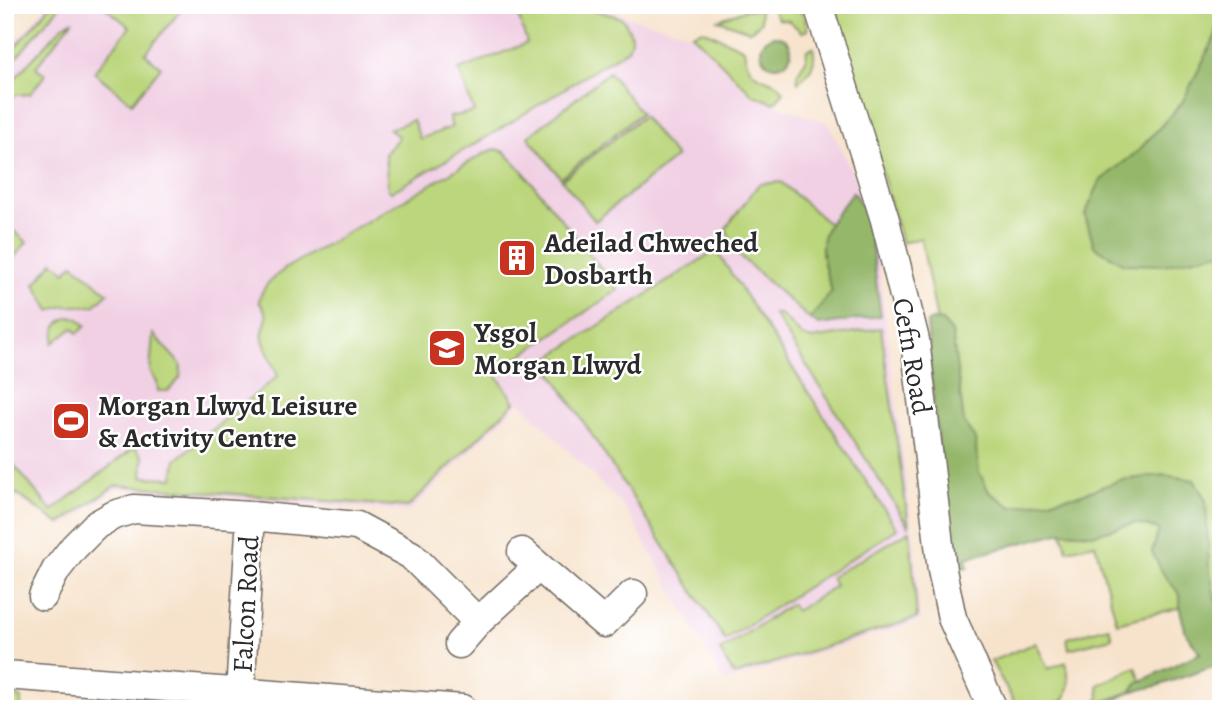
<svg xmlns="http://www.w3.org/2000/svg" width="1226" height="714" font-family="Alegreya,serif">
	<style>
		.built { fill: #f1d0e4 }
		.green { fill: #bbd67b; stroke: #738053; stroke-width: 2 }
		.forest { fill: #94b76b; stroke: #60714b; stroke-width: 2 }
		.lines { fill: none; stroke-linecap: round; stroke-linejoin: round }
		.minor-casing { stroke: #726b63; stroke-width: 31 }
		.minor { stroke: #fff; stroke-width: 28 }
		.labels { text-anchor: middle; stroke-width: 5; stroke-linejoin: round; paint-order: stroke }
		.poi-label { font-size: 28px; font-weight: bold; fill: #2b2b2b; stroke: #fff; text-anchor: start }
		.street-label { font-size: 28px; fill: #2b2b2b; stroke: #fff }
	</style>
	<rect width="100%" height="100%" fill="#fff"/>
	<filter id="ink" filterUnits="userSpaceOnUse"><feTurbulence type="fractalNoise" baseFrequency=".0143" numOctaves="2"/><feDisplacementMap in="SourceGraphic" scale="14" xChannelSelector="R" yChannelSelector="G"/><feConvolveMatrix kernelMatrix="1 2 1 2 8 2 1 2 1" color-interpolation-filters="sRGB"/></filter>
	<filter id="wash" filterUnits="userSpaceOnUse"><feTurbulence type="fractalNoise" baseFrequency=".00686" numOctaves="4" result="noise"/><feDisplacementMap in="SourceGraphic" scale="28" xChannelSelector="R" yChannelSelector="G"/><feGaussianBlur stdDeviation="1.57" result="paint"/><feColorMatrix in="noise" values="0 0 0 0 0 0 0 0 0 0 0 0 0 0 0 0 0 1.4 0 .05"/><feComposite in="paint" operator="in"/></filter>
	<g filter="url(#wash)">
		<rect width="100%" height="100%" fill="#f7e3cc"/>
		<polygon class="built" points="47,5 586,5 690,34 752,97 828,123 872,212 914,544 920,621 724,682 626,509 520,402 409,512 117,489 61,527 5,490 5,54"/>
		<g class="green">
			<polygon points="51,5 61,5 5,71 5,59"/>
			<polygon points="102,5 185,5 145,54 161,67 132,103 94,72 130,27"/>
			<path d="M515,5h60l47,13c7,10 13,19 6,31l-136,85 -101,58 -3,-2 -3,-36 14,-17 -10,-8 24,-9 7,19 32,-12 -3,-10 25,-5 -15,-42 68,-27z"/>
			<polygon points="775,5 795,5 804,16 808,30 802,32 789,21 778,19 771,7"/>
			<polygon points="835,5 1221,5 1221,655 1191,495 960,537 938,326 921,238 902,243"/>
			<polygon points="760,9 761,22 750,31 718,20 744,10"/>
			<polygon points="73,20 36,67 45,75 30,94 5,96 5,89 63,26"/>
			<path d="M703,30l41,19c4,38 30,24 40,43l-10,11 -21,-8 -61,-61z"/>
			<path d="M813,47c4,15 -2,26 -15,35l-1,-8 9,-14 1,-10z"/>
			<polygon points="609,72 641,113 561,178 528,137"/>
			<polygon points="643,116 676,157 595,221 562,180"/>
			<path d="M496,149l9,3 16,17 97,121 -123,83 20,29 -107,105 -292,-22 -56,39 -55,-38v-32l47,57 83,-64 8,10 -1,20 31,1 3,-18 102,-84c-5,-12 -12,-25 -15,-37 -3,-15 12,-18 -4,-37 3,-17 14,-24 27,-34l201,-116z"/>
			<path d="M781,182l48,42c-13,24 -5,43 3,67l-22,28 -76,-68 -8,-23 33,-44z"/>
			<polygon points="5,224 27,242 5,268"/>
			<polygon points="716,250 897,529 725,640 544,361"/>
			<path d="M53,262l13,10 7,-8 35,29 -14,13c-16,1 -29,-3 -44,5l-15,-27z"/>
			<polygon points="774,314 780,314 802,336 812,339 881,328 909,527"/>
			<path d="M71,317l8,2 7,7 -8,7 -5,-5 -20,15c2,-14 3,-22 18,-26z"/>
			<polygon points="153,334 181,365 180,378 168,391 158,391 157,382 150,371"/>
			<polygon points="1183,504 1194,604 1117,623 1095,544 1067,550 1062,532"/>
			<polygon points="910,531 917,618 734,675 720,651 791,604 796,611 835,586 831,577"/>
			<polygon points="1109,627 1112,638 1069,649 1067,638"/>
			<path d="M1036,643l12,26 18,-7c3,15 5,26 -3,39l-24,8h-21l-27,-48z"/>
			<polygon points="1136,667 1141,681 1130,692 1096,704 1099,697 1098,685"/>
			<polygon points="5,696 21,697 21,709 5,709"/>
		</g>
		<g class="forest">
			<polygon points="1218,5 1221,5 1221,252 1164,265 1124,264 1094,246 1085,215 1100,181 1138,151 1182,103 1216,35"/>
			<circle cx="776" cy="51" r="15"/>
			<path d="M853,192l14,22 14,102 -62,9 -9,-6 22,-28c-18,-55 -13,-55 21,-99z"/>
			<polygon points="932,320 942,321 952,332 964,422 975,439 979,472 989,492 1012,507 1079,495 1121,480 1164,475 1194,480 1206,500 1209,564 1215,599 1221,601 1221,664 1157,686 1130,692 1100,709 1084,709 1130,692 1139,682 1200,653 1186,633 1180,610 1180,595 1162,572 1152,552 1159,529 1134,523 1095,534 1062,532 966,558 968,567 959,569 953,562 934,408 927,323"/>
		</g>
	</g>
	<g filter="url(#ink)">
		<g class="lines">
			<defs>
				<g id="minor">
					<polyline points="818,5 885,220 915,340 942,570 952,618 993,709"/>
					<polyline points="522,552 604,623 633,594"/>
					<polyline points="43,596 56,570 74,547 96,525 114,515 134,509 251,516 357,526 411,555 478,622 459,644"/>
					<polyline points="478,622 538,567"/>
					<polyline points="5,675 463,709"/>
					<polyline points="240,693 251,516"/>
				</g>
			</defs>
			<use href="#minor" class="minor-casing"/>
			<use href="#minor" class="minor"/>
		</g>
	</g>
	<defs>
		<symbol id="building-square" viewBox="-11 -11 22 22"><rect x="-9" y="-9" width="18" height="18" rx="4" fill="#c8321e" stroke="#fff"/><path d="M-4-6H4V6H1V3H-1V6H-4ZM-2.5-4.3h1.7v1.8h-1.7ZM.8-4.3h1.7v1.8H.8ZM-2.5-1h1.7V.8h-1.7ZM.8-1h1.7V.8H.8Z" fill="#fff"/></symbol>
		<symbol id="school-square" viewBox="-11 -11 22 22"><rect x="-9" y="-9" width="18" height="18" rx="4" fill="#c8321e" stroke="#fff"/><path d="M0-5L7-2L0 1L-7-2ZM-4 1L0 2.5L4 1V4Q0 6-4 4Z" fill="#fff"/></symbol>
		<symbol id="stadium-square" viewBox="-11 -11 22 22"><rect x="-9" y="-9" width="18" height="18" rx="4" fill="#c8321e" stroke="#fff"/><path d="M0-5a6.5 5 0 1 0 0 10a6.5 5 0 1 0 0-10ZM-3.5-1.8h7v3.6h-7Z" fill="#fff"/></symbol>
	</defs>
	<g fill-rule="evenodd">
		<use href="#building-square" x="495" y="236" width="44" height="44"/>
		<use href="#school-square" x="425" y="326" width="44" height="44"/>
		<use href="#stadium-square" x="49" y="399" width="44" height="44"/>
	</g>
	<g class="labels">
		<g class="poi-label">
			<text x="544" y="252">Adeilad Chweched<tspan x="544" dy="32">Dosbarth</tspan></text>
			<text x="474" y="342">Ysgol<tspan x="474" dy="32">Morgan Llwyd</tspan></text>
			<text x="98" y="415">Morgan Llwyd Leisure<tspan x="98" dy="32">&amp; Activity Centre</tspan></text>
		</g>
		<g class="street-label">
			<text transform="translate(913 356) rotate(80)" y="10">Cefn Road</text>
			<text transform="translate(245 604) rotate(-87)" y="10">Falcon Road</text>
		</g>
	</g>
	<rect width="1226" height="714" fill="none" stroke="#fff" stroke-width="28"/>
</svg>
